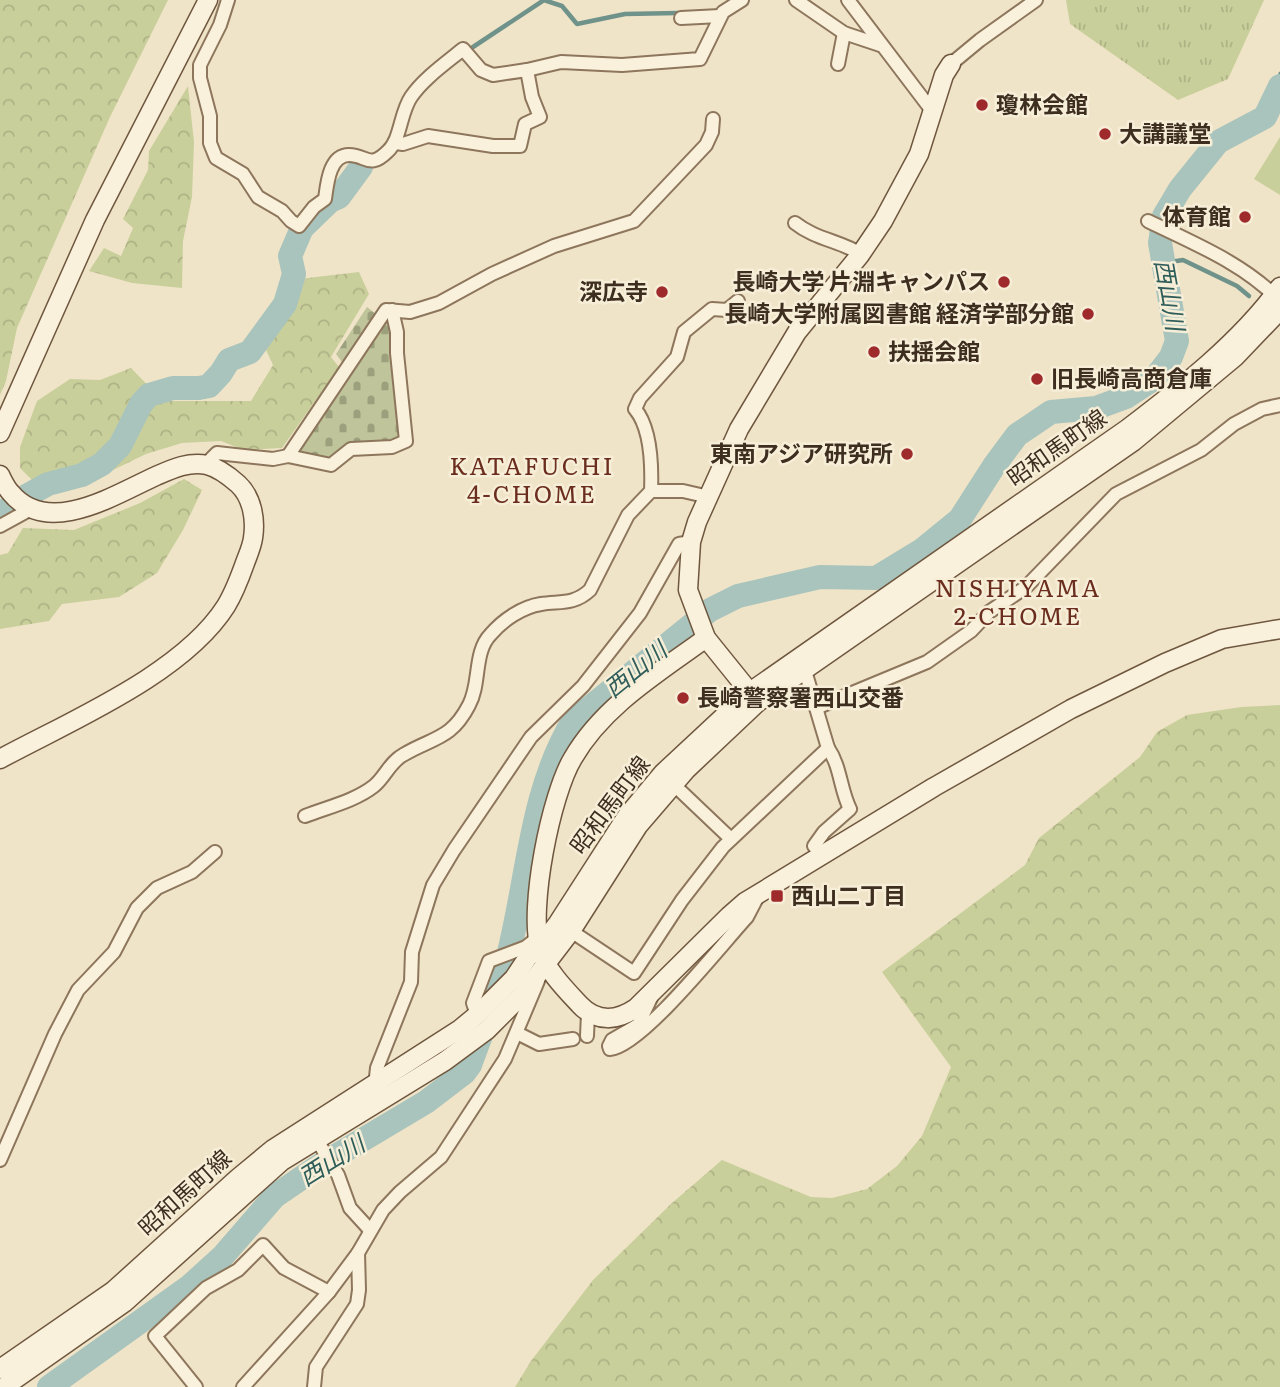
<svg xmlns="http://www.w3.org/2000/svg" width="1280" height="1387" font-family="Literata,'Noto Sans JP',serif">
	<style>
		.grass { fill: url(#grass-tufts) }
		.forest { fill: url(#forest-crowns) }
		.cemetery { fill: url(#cemetery-stones) }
		.pitch { fill: #c9cf9b }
		.water { fill: #a9c4bc; stroke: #6f938a; stroke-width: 2 }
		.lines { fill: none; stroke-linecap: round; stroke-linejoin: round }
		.stream { stroke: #6f938a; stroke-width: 4.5 }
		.river { stroke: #a9c4bc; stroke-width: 24 }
		.street-casing { stroke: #8d765c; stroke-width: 16 }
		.secondary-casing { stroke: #6f573f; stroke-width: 21 }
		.street { stroke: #faf1dc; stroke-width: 12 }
		.secondary { stroke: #faf1dc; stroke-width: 18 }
		.poi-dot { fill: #9e2a2b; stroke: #f7eed8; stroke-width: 2.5 }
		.labels { text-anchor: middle; stroke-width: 5; stroke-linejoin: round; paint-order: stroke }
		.poi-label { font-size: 23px; font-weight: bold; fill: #3d2e20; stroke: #f7eed8; text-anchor: start }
		.street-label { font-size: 23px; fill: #3d2e20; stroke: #f7eed8 }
		.water-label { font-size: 24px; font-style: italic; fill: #2f5d5a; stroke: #f7eed8 }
		.neighbourhood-label { font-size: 24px; letter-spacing: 2px; fill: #6b2e1e; stroke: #f7eed8 }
	</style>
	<defs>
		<pattern id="grass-tufts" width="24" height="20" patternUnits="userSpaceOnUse" patternTransform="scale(1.75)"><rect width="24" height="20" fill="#c9cf9b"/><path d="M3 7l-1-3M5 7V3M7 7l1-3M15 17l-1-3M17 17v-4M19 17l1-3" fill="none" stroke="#aeb285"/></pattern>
		<pattern id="forest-crowns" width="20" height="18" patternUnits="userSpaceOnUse" patternTransform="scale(1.75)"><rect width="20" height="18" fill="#c9cf9b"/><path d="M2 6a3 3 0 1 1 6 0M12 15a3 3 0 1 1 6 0" fill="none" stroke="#aeb285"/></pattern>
		<pattern id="cemetery-stones" width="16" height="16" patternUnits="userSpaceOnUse" patternTransform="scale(1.75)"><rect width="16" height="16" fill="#bfc49a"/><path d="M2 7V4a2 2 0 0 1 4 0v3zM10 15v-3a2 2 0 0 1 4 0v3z" fill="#9ca07d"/></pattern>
	</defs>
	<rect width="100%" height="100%" fill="#f0e4c8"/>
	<polygon class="grass" points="1066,0 1264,0 1228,79 1178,100 1070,24"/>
	<g class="forest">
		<polygon points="0,0 168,0 110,117 17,328 6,381 0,395"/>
		<polygon points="188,86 194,142 192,197 183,241 182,288 132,283 89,271 104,248 121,256 133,228 123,219 148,170 149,151"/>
		<polygon points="359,272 369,294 331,357 339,367 282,448 244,450 221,441 182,443 146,454 80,486 56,492 35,483 20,468 20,447 37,401 70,379 100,380 131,368 163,401 251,401 273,365 262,341 294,300 299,279"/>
		<polygon points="184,479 202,490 183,530 157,573 119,597 62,604 49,621 0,629 0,555 8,553 23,528 74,530 140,503"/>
		<polygon points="1280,705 1280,1387 515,1387 531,1361 593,1280 672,1203 722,1160 811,1197 832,1198 867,1189 897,1166 922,1136 951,1067 882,972 1025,865 1039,838 1140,757 1157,732 1187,715 1241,707"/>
	</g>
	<polygon class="cemetery" points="367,307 388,323 392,340 390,357 402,436 392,443 332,461 297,452 351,374 336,354"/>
	<polygon class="pitch" points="1280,137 1280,195 1254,179"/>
	<path class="water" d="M1280,72c0,42 -14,52 -50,70l-9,-9 15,-10 30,-13z"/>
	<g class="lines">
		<g class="stream">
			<polyline points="473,47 544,0 562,6 577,24 625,14 678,13"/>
			<polyline points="1163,263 1183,260 1237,286 1249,296"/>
		</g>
		<g class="river">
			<polyline points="0,514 28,495 48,484 82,475 102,464 120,446 141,404 149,395 173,388 199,388 209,386 221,373 229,360 250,352 285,304 294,274 290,256 302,228 330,201 339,197 361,167"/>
			<path d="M49,1387l141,-101 32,-29 53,-61 47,-32 104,-62 38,-29 6,-8c12,-34 27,-67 36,-101 22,-81 23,-170 67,-243l137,-111 28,-14 82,-19 56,1 46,-28 38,-31 34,-53 23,-31 34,-23 45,-4 30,-11 29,-19 16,-21 6,-16 -17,-98 4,-27 16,-27 38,-47 47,-25 15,-31"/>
		</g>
		<defs>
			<g id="street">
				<path d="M228,0l-8,25 -20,40v13l10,38v27l6,15 27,16 15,23 24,14 9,10 8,5 15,-19 11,-8c2,-14 4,-44 24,-44 18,0 20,15 39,-4 13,-12 12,-38 23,-54 12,-18 35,-34 52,-48l18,21 12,5 34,-5 34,-8 61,3 78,-6 23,-47 19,-12"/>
				<polyline points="796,0 844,33 880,45"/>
				<polyline points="848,0 933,112"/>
				<polyline points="681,18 720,16"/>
				<polyline points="838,64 844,33"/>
				<polyline points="951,64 980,40 1036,0"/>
				<polyline points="396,143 403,144 428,136 493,146 520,146 525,124 540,117 532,97 527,70"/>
				<path d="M1148,221c45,22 95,42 131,79"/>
				<path d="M795,223c20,16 45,18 66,31"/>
				<polyline points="288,456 386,310 410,312 439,303 492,274 554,246 634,221 706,145 712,132 713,119"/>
				<polyline points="206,464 217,453 273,459 288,456 331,465 351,449 392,447 406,441 397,353 397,332 392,310"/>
				<polyline points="651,491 683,491 709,497"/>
				<polyline points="0,526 31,509"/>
				<polyline points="816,708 927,662 971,631 989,612 1026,587 1116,494 1201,450 1234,424 1262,409 1280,405"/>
				<polyline points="670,781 731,839"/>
				<path d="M305,816c23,-9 50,-15 69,-30 11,-9 16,-24 29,-31 30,-18 48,-15 66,-50 12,-22 4,-53 22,-71 12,-14 31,-27 50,-30 19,-3 33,1 49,-14l38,-75 23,-24c1,-25 0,-63 -16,-82l5,-11 37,-41 7,-25 28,-23 15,1 11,-9"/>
				<path d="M814,846l10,-14 26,-23c-10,-20 -9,-42 -22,-61"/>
				<polyline points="565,927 634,973 682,900 723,847 828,748 803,664"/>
				<path d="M651,998l-13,27 -26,15 -3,6 1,3c31,-2 113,-106 137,-132l11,-21"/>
				<polyline points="477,1015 473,1003 489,961 526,947 541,935"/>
				<polyline points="517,1033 539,1044 573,1039"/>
				<polyline points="587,1036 588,1013"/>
				<polyline points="379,1088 376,1077 377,1068 411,982 412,952 433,885 454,850 531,737 583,686 640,613 679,544 691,542"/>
				<polyline points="314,1135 338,1175 350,1208 370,1230"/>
				<polyline points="0,1160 55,1034 78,990 114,952 137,908 157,888 192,872 215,852"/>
				<polyline points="196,1387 155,1336 206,1288 238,1270 263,1245 284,1268 329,1292"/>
				<polyline points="243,1387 329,1292 358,1253 383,1210 400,1192 441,1157 505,1059 538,981"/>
				<polyline points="314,1387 316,1367 357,1304 359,1290 358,1253"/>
			</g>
			<g id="secondary">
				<polyline points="0,433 95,220 208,0"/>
				<path d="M0,475c3,6 6,13 11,18 37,45 105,1 145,-17 16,-7 33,-15 51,-11 12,3 22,11 31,19 14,13 18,35 15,54 -1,8 -5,17 -8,25 -5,14 -11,30 -19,43 -43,68 -156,115 -226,153"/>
				<path d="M706,638c-48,35 -103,68 -133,120 -22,36 -45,151 -33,191 6,21 25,40 40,56 17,18 37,16 56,3l93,-92 16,-14 189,-115 137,-78 94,-46 57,-24 58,-10"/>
				<polyline points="756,700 706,638 688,590 691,542 697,522 739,429 797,332 860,255 883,221 919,154 944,75 951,64"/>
				<path d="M0,1369l113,-78 125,-113 35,-29 187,-120 17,-14 37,-37 14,-21 11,-9 19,-25 69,-107 36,-43 87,-81 377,-263c55,-42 112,-86 153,-142"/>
				<polyline points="4,1387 124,1303 282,1161 445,1061 487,1030 522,995 571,931 638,826 687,769 758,702 1134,441 1235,357 1280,310"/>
			</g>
		</defs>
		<use href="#street" class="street-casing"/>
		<use href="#secondary" class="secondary-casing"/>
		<use href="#street" class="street"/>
		<use href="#secondary" class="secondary"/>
	</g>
	<g class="poi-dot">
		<circle cx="982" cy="105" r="7"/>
		<circle cx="1105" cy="134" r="7"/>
		<circle cx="1245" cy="217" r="7"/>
		<circle cx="1004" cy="282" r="7"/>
		<circle cx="662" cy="292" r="7"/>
		<circle cx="1088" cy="314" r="7"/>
		<circle cx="874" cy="352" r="7"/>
		<circle cx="1037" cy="379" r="7"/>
		<circle cx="907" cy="454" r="7"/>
		<circle cx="683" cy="698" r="7"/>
		<rect x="770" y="889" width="14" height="14" rx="3.5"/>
	</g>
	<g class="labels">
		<g class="poi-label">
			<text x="996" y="113">瓊林会館</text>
			<text x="1119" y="142">大講議堂</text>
			<text x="1231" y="225" text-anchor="end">体育館</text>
			<text x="990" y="290" text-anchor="end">長崎大学 片淵キャンパス</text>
			<text x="648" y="300" text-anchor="end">深広寺</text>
			<text x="1074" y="322" text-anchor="end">長崎大学附属図書館 経済学部分館</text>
			<text x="888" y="360">扶揺会館</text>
			<text x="1051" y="387">旧長崎高商倉庫</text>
			<text x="893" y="462" text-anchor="end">東南アジア研究所</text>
			<text x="697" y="706">長崎警察署西山交番</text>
			<text x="791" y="904">西山二丁目</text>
		</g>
		<g class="street-label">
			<text transform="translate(1057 448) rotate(-35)" y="8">昭和馬町線</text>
			<text transform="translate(610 805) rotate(-53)" y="8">昭和馬町線</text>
			<text transform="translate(185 1193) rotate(-42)" y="8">昭和馬町線</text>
		</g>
		<g class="water-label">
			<text transform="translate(1169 295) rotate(80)" y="8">西山川</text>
			<text transform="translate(636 670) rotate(-39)" y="8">西山川</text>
			<text transform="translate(332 1161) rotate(-32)" y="8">西山川</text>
		</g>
		<g class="neighbourhood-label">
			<text x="532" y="475">KATAFUCHI<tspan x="532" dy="28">4-CHOME</tspan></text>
			<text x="1018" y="597">NISHIYAMA<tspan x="1018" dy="28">2-CHOME</tspan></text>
		</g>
	</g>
</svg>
